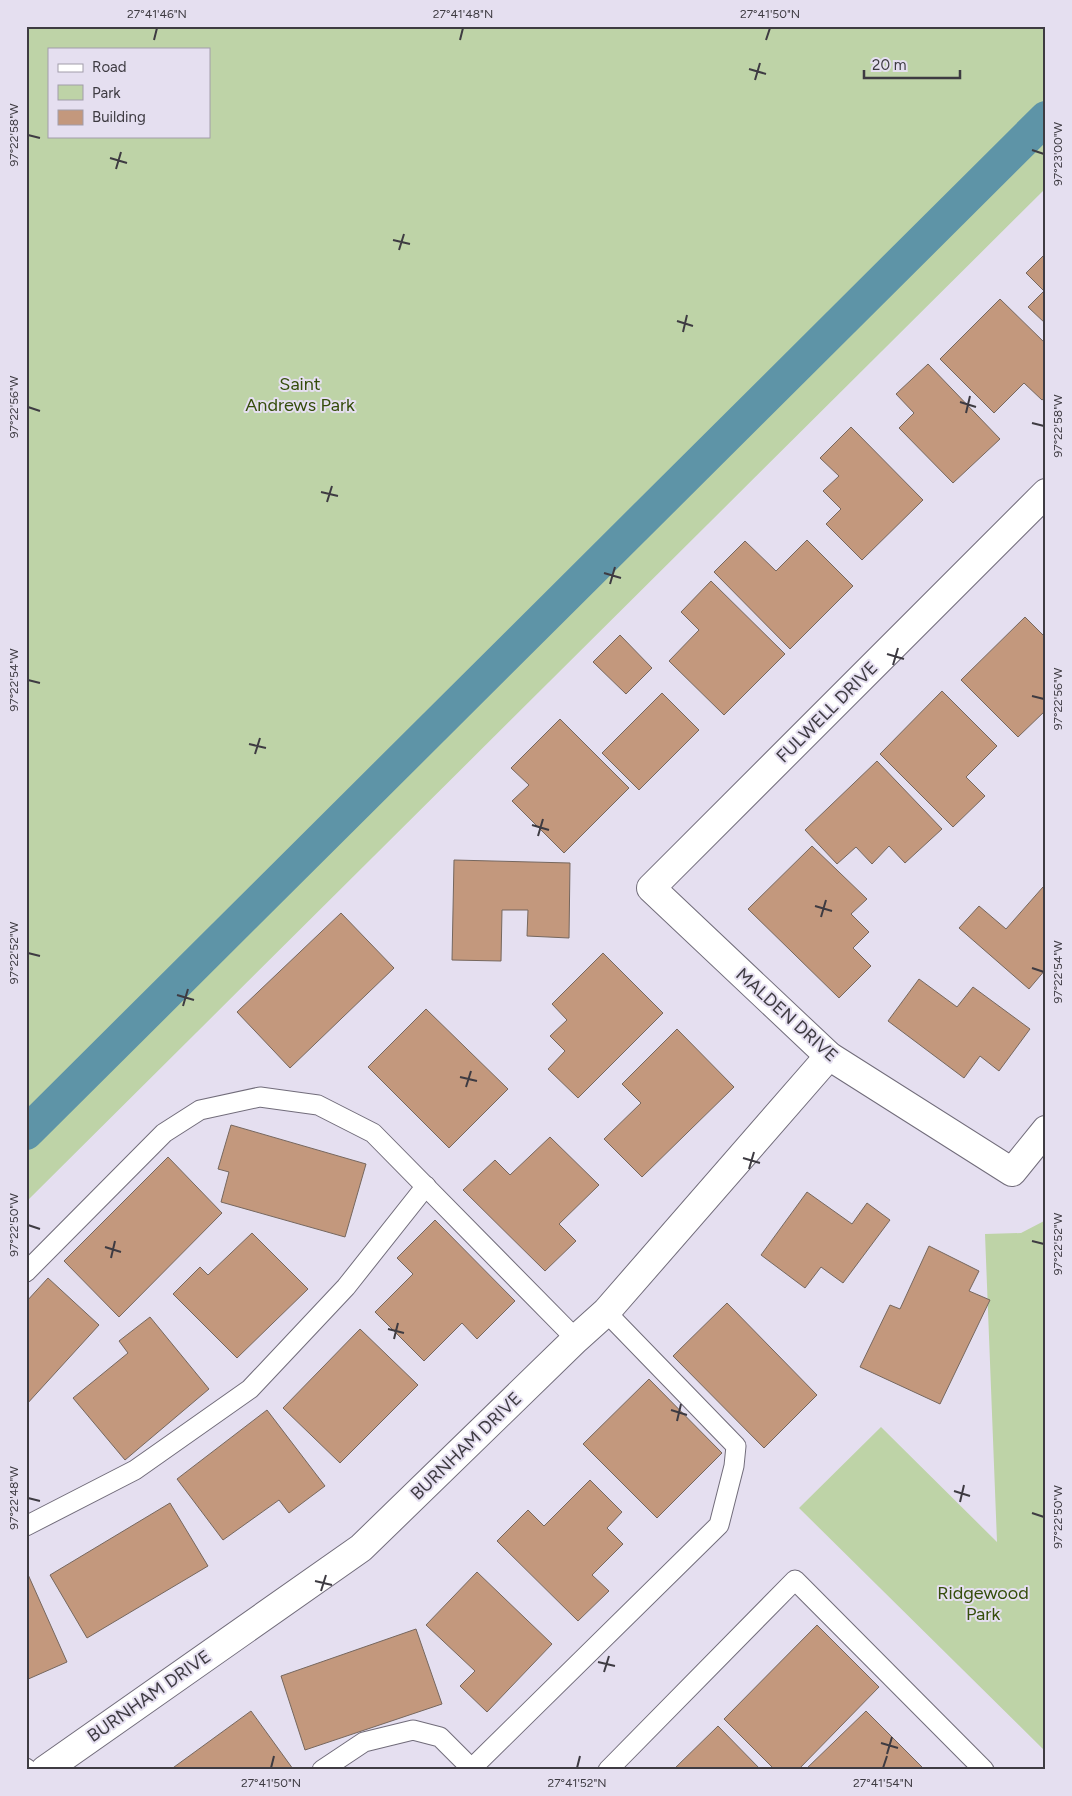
<svg xmlns="http://www.w3.org/2000/svg" width="1072" height="1796" font-family="Figtree,sans-serif">
	<style>
		.green { fill: #bed3a7; fill-rule: evenodd }
		.lines { fill: none; stroke-linecap: round; stroke-linejoin: round }
		.canal { stroke: #5e94a7; stroke-width: 34 }
		.building { fill: #c3987d; stroke: #76675e }
		.lane-casing { stroke: #716c7a; stroke-width: 21 }
		.street-casing { stroke: #716c7a; stroke-width: 30 }
		.lane { stroke: #fff; stroke-width: 19 }
		.street { stroke: #fff; stroke-width: 28 }
		.ticks { fill: none; stroke: #3e3b42; stroke-width: 2 }
		.labels { text-anchor: middle; stroke-width: 4; stroke-linejoin: round; paint-order: stroke }
		.park-label { font-size: 18px; fill: #354d0b; stroke: #e5dff0 }
		.street-label { font-size: 18px; fill: #3e3b42; stroke: #e5dff0 }
		.neatline { fill: none; stroke: #3e3b42; stroke-width: 2 }
		.ticks-label { font-size: 12px; text-anchor: middle; fill: #3e3b42 }
	</style>
	<rect width="100%" height="100%" fill="#e5dff0"/>
	<g class="green">
		<path d="M26,26h1020v162l-1020,1014zM49,49h160v87h-160z"/>
		<polygon points="1046,1220 1046,1752 799,1508 881,1427 997,1542 985,1234 1021,1233"/>
	</g>
	<g class="lines">
		<polyline class="canal" points="26,1133 1046,118"/>
	</g>
	<g class="building">
		<polygon points="1046,253 1046,324 1028,307 1044,291 1026,273"/>
		<polygon points="1000,299 1046,344 1046,397 1042,400 1024,383 994,413 940,359"/>
		<polygon points="928,364 1000,439 953,483 899,428 914,413 896,394"/>
		<polygon points="851,427 923,500 862,560 826,524 841,509 823,491 839,476 820,458"/>
		<polygon points="807,540 853,586 790,649 714,572 745,541 776,571"/>
		<polygon points="711,581 785,654 724,715 669,661 699,630 681,612"/>
		<polygon points="1025,617 1046,638 1046,710 1018,737 961,680"/>
		<polygon points="620,635 652,668 626,694 593,662"/>
		<polygon points="942,691 997,746 966,777 985,796 953,827 880,754"/>
		<polygon points="662,693 699,730 639,790 602,753"/>
		<polygon points="560,719 629,788 564,853 512,801 529,785 511,768"/>
		<polygon points="877,761 942,829 905,863 889,846 872,864 856,847 837,864 805,830"/>
		<polygon points="812,846 867,899 851,914 869,932 853,948 871,966 839,998 748,909"/>
		<polygon points="454,860 570,863 569,938 527,936 528,910 502,910 501,961 452,960"/>
		<polygon points="1043,887 1046,890 1046,969 1029,989 959,928 979,906 1006,929"/>
		<polygon points="341,913 394,968 290,1068 237,1012"/>
		<polygon points="603,953 663,1013 578,1098 548,1069 565,1051 550,1036 567,1020 552,1004"/>
		<polygon points="919,979 957,1007 973,987 1030,1029 999,1071 980,1056 964,1078 888,1021"/>
		<polygon points="426,1009 508,1089 449,1148 368,1067"/>
		<polygon points="677,1029 734,1087 642,1177 604,1139 641,1103 622,1084"/>
		<polygon points="231,1125 366,1164 345,1237 221,1202 229,1172 218,1169"/>
		<polygon points="550,1137 599,1185 559,1224 576,1241 545,1271 463,1190 495,1160 510,1175"/>
		<polygon points="168,1157 222,1213 119,1317 64,1261"/>
		<polygon points="807,1192 852,1224 867,1203 890,1220 843,1283 821,1267 805,1288 761,1255"/>
		<polygon points="435,1220 515,1301 477,1339 462,1323 424,1361 375,1312 413,1274 397,1258"/>
		<polygon points="252,1233 308,1289 237,1358 173,1294 200,1267 208,1275"/>
		<polygon points="929,1246 979,1271 969,1291 990,1300 940,1404 860,1367 890,1305 900,1309"/>
		<polygon points="48,1278 99,1325 26,1405 26,1302"/>
		<polygon points="727,1303 817,1395 764,1448 673,1356"/>
		<polygon points="150,1317 209,1389 125,1460 73,1398 128,1353 119,1341"/>
		<polygon points="360,1329 418,1385 340,1463 283,1408"/>
		<polygon points="649,1379 722,1453 657,1518 583,1444"/>
		<polygon points="267,1410 325,1486 289,1513 279,1500 223,1540 177,1479"/>
		<polygon points="590,1480 622,1512 607,1528 623,1544 592,1575 609,1591 578,1621 497,1541 528,1510 544,1526"/>
		<polygon points="170,1503 208,1566 87,1638 50,1575"/>
		<polygon points="26,1570 67,1662 26,1680"/>
		<polygon points="477,1572 552,1644 487,1712 460,1686 475,1671 426,1625"/>
		<polygon points="817,1625 879,1687 798,1770 775,1770 724,1719"/>
		<polygon points="416,1629 442,1704 305,1750 281,1676"/>
		<polygon points="251,1711 293,1769 170,1770"/>
		<polygon points="866,1711 925,1770 805,1770"/>
		<polygon points="718,1726 761,1770 673,1770"/>
	</g>
	<g class="lines">
		<defs>
			<g id="lane">
				<polyline points="26,1272 164,1133 200,1110 260,1097 318,1105 373,1133 576,1339"/>
				<polyline points="26,1526 135,1470 250,1389 346,1287 426,1186"/>
				<polyline points="26,1768 28,1770"/>
				<polyline points="322,1770 364,1742 413,1730 440,1737 472,1769"/>
				<polyline points="470,1770 719,1525 734,1466 736,1446 606,1312"/>
				<polyline points="608,1770 795,1580 984,1770"/>
			</g>
			<g id="street">
				<polyline points="1046,493 651,888 829,1056 1012,1172 1046,1130"/>
				<polyline points="45,1770 361,1548 576,1339 606,1312 829,1056"/>
			</g>
		</defs>
		<use href="#lane" class="lane-casing"/>
		<use href="#street" class="street-casing"/>
		<use href="#lane" class="lane"/>
		<use href="#street" class="street"/>
	</g>
	<path class="ticks" d="M154,40l3,-12M460,40l3,-12M766,40l4,-12M749,69l17,5M755,80l5,-17M28,135l12,3M1032,150l12,4M110,158l17,5M116,169l5,-17M393,240l17,4M399,250l5,-16M677,321l16,5M683,332l4,-17M960,402l16,5M28,407l12,4M966,413l4,-17M1032,423l12,3M321,492l17,4M327,502l5,-16M604,573l17,5M610,584l5,-17M887,654l17,5M893,665l5,-17M28,680l12,3M1032,696l12,3M249,744l17,4M255,754l5,-16M532,825l17,5M538,836l5,-17M815,906l17,5M821,917l5,-17M28,953l12,3M1032,968l12,4M177,995l17,5M183,1006l5,-17M460,1077l17,4M466,1087l5,-16M743,1158l17,5M749,1169l5,-17M28,1225l12,4M1032,1241l12,3M105,1247l16,5M111,1258l4,-17M388,1329l16,4M394,1339l4,-16M671,1410l16,5M677,1421l4,-17M954,1491l16,5M28,1498l12,3M960,1502l4,-17M1032,1513l12,4M315,1581l17,4M321,1591l5,-16M598,1662l17,4M604,1672l5,-16M881,1743l17,5M887,1754l5,-17M271,1768l3,-12M577,1768l3,-12M883,1768l4,-12"/>
	<g class="labels">
		<g class="park-label">
			<text x="300" y="390">Saint<tspan x="300" dy="21">Andrews Park</tspan></text>
			<text x="983" y="1599">Ridgewood<tspan x="983" dy="21">Park</tspan></text>
		</g>
		<g class="street-label">
			<text transform="translate(827 712) rotate(-45)" y="6">FULWELL DRIVE</text>
			<text transform="translate(787 1015) rotate(42)" y="6">MALDEN DRIVE</text>
			<text transform="translate(466 1446) rotate(-44)" y="6">BURNHAM DRIVE</text>
			<text transform="translate(149 1696) rotate(-35)" y="6">BURNHAM DRIVE</text>
		</g>
	</g>
	<rect width="1072" height="1796" fill="none" stroke="#e5dff0" stroke-width="55"/>
	<rect x="48" y="48" width="162" height="90" fill="#e5dff0" stroke="#a29daa"/>
	<rect x="58" y="64" width="25" height="8" fill="#ffffff" stroke="#a29daa"/>
	<text x="92" y="72" font-size="15" fill="#3e3b42">Road</text>
	<rect x="58" y="85" width="25" height="15" fill="#bed3a7" stroke="#a29daa"/>
	<text x="92" y="98" font-size="15" fill="#3e3b42">Park</text>
	<rect x="58" y="110" width="25" height="15" fill="#c3987d" stroke="#a29daa"/>
	<text x="92" y="122" font-size="15" fill="#3e3b42">Building</text>
	<path d="M864 70v8h96v-8" fill="none" stroke="#3e3b42" stroke-width="2.5"/>
	<text x="872" y="70" font-size="15" fill="#3e3b42" stroke="#e5dff0" stroke-width="4" paint-order="stroke">20 m</text>
	<rect x="28" y="28" width="1016" height="1740" class="neatline"/>
	<g class="ticks-label">
		<text x="157" y="18">27°41'46"N</text>
		<text x="463" y="18">27°41'48"N</text>
		<text x="770" y="18">27°41'50"N</text>
		<text transform="translate(14 135) rotate(-90)" y="4">97°22'58"W</text>
		<text transform="translate(1058 154) rotate(-90)" y="4">97°23'00"W</text>
		<text transform="translate(14 407) rotate(-90)" y="4">97°22'56"W</text>
		<text transform="translate(1058 426) rotate(-90)" y="4">97°22'58"W</text>
		<text transform="translate(14 680) rotate(-90)" y="4">97°22'54"W</text>
		<text transform="translate(1058 699) rotate(-90)" y="4">97°22'56"W</text>
		<text transform="translate(14 953) rotate(-90)" y="4">97°22'52"W</text>
		<text transform="translate(1058 972) rotate(-90)" y="4">97°22'54"W</text>
		<text transform="translate(14 1225) rotate(-90)" y="4">97°22'50"W</text>
		<text transform="translate(1058 1244) rotate(-90)" y="4">97°22'52"W</text>
		<text transform="translate(14 1498) rotate(-90)" y="4">97°22'48"W</text>
		<text transform="translate(1058 1517) rotate(-90)" y="4">97°22'50"W</text>
		<text x="271" y="1787">27°41'50"N</text>
		<text x="577" y="1787">27°41'52"N</text>
		<text x="883" y="1787">27°41'54"N</text>
	</g>
</svg>
